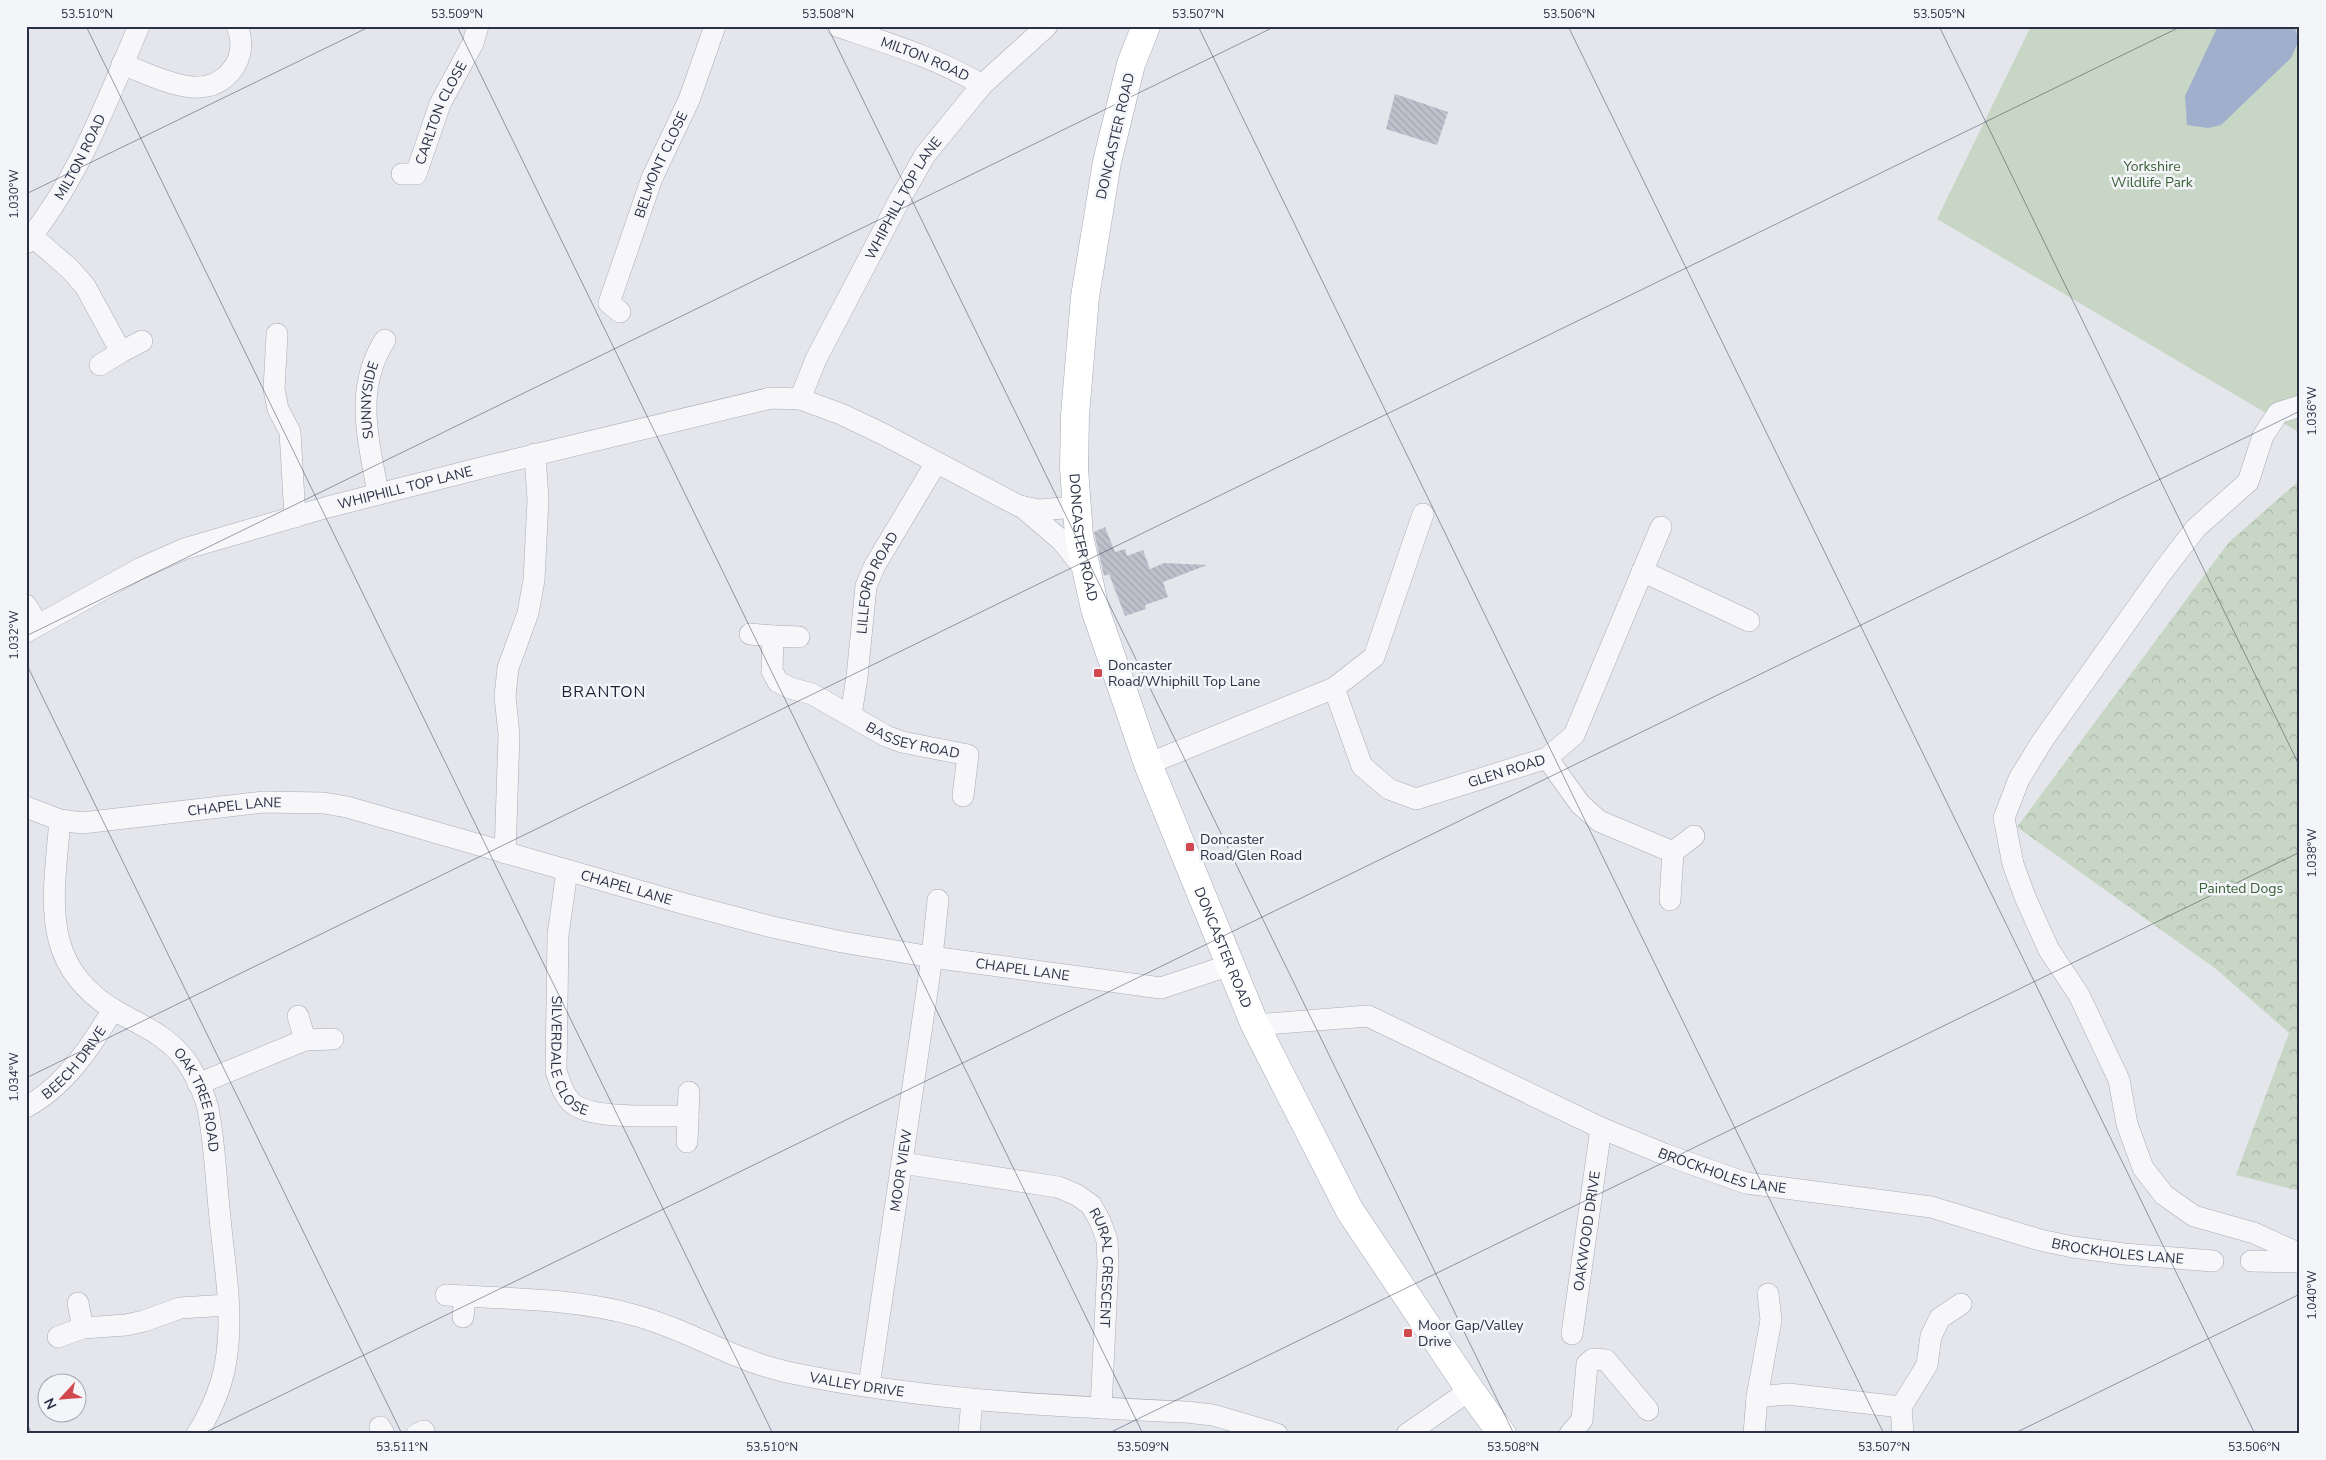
<svg xmlns="http://www.w3.org/2000/svg" width="2326" height="1460" font-family="'Nunito Sans',sans-serif">
	<style>
		.green { fill: #c7d6c5 }
		.forest { fill: url(#forest-crowns) }
		.water { fill: #9fafcc }
		.building { fill: url(#building-back-hatch) }
		.lines { fill: none; stroke-linecap: round; stroke-linejoin: round }
		.minor-casing { stroke: #a9acb7; stroke-width: 22 }
		.major-casing { stroke: #a3a9b8; stroke-width: 29 }
		.minor { stroke: #f7f7fa; stroke-width: 21 }
		.major { stroke: #fff; stroke-width: 28 }
		.ticks { fill: none; stroke: #2b3145; stroke-width: 1; stroke-opacity: 0.45 }
		.poi-dot { fill: #d1494e; stroke: #f4f5f9; stroke-width: 2 }
		.labels { text-anchor: middle; stroke-width: 5; stroke-linejoin: round; paint-order: stroke }
		.street-label { font-size: 14px; fill: #2b3145; stroke: #f4f5f9 }
		.park-label { font-size: 14px; fill: #3b6038; stroke: #f4f5f9 }
		.poi-label { font-size: 14px; fill: #2b3145; stroke: #f4f5f9; text-anchor: start }
		.quarter-label { font-size: 16px; letter-spacing: 1px; fill: #1d2236; stroke: #f4f5f9 }
		.neatline { fill: none; stroke: #2b3145; stroke-width: 2 }
		.ticks-label { font-size: 12px; text-anchor: middle; fill: #2b3145 }
	</style>
	<defs>
		<pattern id="forest-crowns" width="20" height="18" patternUnits="userSpaceOnUse" patternTransform="scale(1.25)"><rect width="20" height="18" fill="#c7d6c5"/><path d="M2 6a3 3 0 1 1 6 0M12 15a3 3 0 1 1 6 0" fill="none" stroke="#abb8ab"/></pattern>
		<pattern id="building-back-hatch" width="6" height="6" patternUnits="userSpaceOnUse" patternTransform="scale(1.25)"><rect width="6" height="6" fill="#bec1cc"/><path d="M-1 5l2 2M0 0l6 6M5-1l2 2" fill="none" stroke="#a3a6b1"/></pattern>
	</defs>
	<rect width="100%" height="100%" fill="#e4e6ec"/>
	<polygon class="green" points="2031,26 2300,26 2300,433 1937,219"/>
	<polygon class="forest" points="2300,480 2300,1191 2236,1175 2289,1033 2216,969 2017,827 2229,542"/>
	<polygon class="water" points="2218,26 2294,26 2299,40 2291,58 2221,125 2208,128 2187,125 2185,96"/>
	<g class="building">
		<polygon points="1395,94 1448,112 1437,145 1386,129"/>
		<polygon points="1105,527 1115,552 1125,549 1127,556 1143,550 1150,569 1164,563 1207,565 1163,582 1168,597 1145,605 1146,609 1125,616 1109,574 1104,576 1094,532"/>
	</g>
	<g class="lines">
		<defs>
			<g id="minor">
				<path id="s1" d="M837,26c50,17 100,32 145,59"/>
				<path d="M122,64c34,12 82,42 110,6 10,-13 11,-29 5,-44"/>
				<path id="s2" d="M402,174h14l24,-70 33,-61 5,-17"/>
				<polyline points="32,236 70,269 85,286 121,352 100,365"/>
				<path id="s3" d="M26,243c53,-65 80,-140 113,-217"/>
				<path id="s4" d="M620,312l-11,-9 43,-125 37,-78 26,-74"/>
				<polyline points="277,334 274,389 278,409 290,432 295,517"/>
				<polyline points="121,352 142,341"/>
				<path id="s5" d="M800,399l16,-40 84,-160 25,-44 57,-70 65,-59"/>
				<polyline points="2300,406 2278,413 2263,436 2248,482 2196,528 2163,571 2043,740 2019,779 2004,818 2013,864 2025,897 2049,950 2079,995 2119,1080 2127,1124 2143,1168 2164,1195 2194,1216 2254,1233 2300,1254"/>
				<path id="s6" d="M378,494c-9,-54 -25,-104 7,-154"/>
				<polyline points="1021,506 1061,540 1085,570"/>
				<polyline points="1642,571 1749,621"/>
				<polyline points="26,605 38,625"/>
				<path id="s7" d="M26,632l115,-64 43,-19 144,-42 161,-41 282,-68 29,1 41,15 42,20 136,72 20,4 37,-3"/>
				<polyline points="750,634 773,636"/>
				<path id="s8" d="M799,637l-26,-1 -1,35 6,11 12,6 22,6 74,42 16,6 66,13 -5,41"/>
				<path id="s9" d="M1334,688l28,78 27,23 27,10 131,-41 27,-23 87,-208"/>
				<path id="s10" d="M851,715l6,-38 9,-91 9,-21 61,-102"/>
				<polyline points="1547,758 1580,804 1599,821 1673,852"/>
				<polyline points="1148,764 1334,688 1374,657 1423,514"/>
				<path id="s11" d="M26,807l34,13 22,3 182,-21 60,1 23,4 338,97 87,23 70,15 90,15 229,31 69,-23"/>
				<path id="s12" d="M60,820c-7,82 -22,149 63,195 25,13 52,26 67,52 7,12 15,28 18,42 7,35 8,73 12,109 4,44 13,91 7,135 -3,28 -15,57 -30,81"/>
				<polyline points="505,853 509,735 505,696 508,668 528,613 534,580 538,500 535,454"/>
				<path id="s13" d="M567,871l-9,64 -2,136c4,11 6,22 15,31 19,19 89,13 117,14l1,-24"/>
				<polyline points="1670,900 1673,852 1694,836"/>
				<polyline points="298,1016 305,1040"/>
				<path id="s14" d="M1255,1025l113,-9 233,112 63,26 82,29 185,24 109,33 33,7 51,7 89,7"/>
				<polyline points="198,1084 305,1040 333,1039"/>
				<path id="s15" d="M26,1107c38,-20 66,-61 87,-98"/>
				<polyline points="687,1142 688,1116"/>
				<path id="s16" d="M902,1163l156,24 19,8 14,10 9,16 7,19 1,23 -7,145"/>
				<polyline points="2251,1261 2300,1262"/>
				<path id="s17" d="M446,1295c62,4 128,3 188,20 53,14 99,45 153,57 131,28 265,34 399,40l27,3 64,19"/>
				<polyline points="78,1303 83,1328"/>
				<polyline points="463,1317 465,1296"/>
				<path id="s18" d="M1572,1334l29,-206"/>
				<polyline points="58,1337 83,1328 126,1325 144,1321 180,1308 228,1305"/>
				<path id="s19" d="M869,1386l63,-429 6,-57"/>
				<polyline points="1757,1397 1788,1394 1901,1407 1927,1365 1931,1336 1940,1318 1961,1304"/>
				<polyline points="1901,1407 1903,1434"/>
				<polyline points="380,1427 384,1434"/>
				<polyline points="417,1434 424,1431"/>
				<polyline points="969,1434 972,1400"/>
				<polyline points="1407,1434 1470,1390"/>
				<polyline points="1570,1434 1582,1420 1587,1364 1593,1359 1606,1360 1648,1410"/>
				<polyline points="1754,1434 1757,1397 1771,1320 1768,1294"/>
			</g>
			<g id="major">
				<path id="s20" d="M1146,26l-15,38 -24,98 -22,135 -10,118 -1,53 5,68 16,73 53,155 107,261 95,186 120,179 32,44"/>
			</g>
		</defs>
		<use href="#minor" class="minor-casing"/>
		<use href="#major" class="major-casing"/>
		<use href="#minor" class="minor"/>
		<use href="#major" class="major"/>
	</g>
	<path class="ticks" d="M86,26l687,1408M457,26l686,1408M827,26l687,1408M1198,26l686,1408M1568,26l687,1408M1939,26l361,741M26,194l345,-168M26,636l1250,-610M26,663l376,771M26,1078l2156,-1052M26,1422l6,12M202,1434l2098,-1023M1107,1434l1193,-582M2013,1434l287,-140"/>
	<g class="poi-dot">
		<rect x="1093" y="668" width="10" height="10" rx="2.5"/>
		<rect x="1185" y="842" width="10" height="10" rx="2.5"/>
		<rect x="1403" y="1328" width="10" height="10" rx="2.5"/>
	</g>
	<g class="labels">
		<g class="street-label">
			<text dy="5" stroke="none"><textPath href="#s1" startOffset="94">MILTON ROAD</textPath></text>
			<text dy="5" stroke="none"><textPath href="#s2" startOffset="80">CARLTON CLOSE</textPath></text>
			<text transform="translate(1115 136) rotate(-77)" y="5">DONCASTER ROAD</text>
			<text dy="5" stroke="none"><textPath href="#s3" startOffset="102">MILTON ROAD</textPath></text>
			<text dy="5" stroke="none"><textPath href="#s4" startOffset="162">BELMONT CLOSE</textPath></text>
			<text dy="5" stroke="none"><textPath href="#s5" startOffset="226">WHIPHILL TOP LANE</textPath></text>
			<text dy="5" stroke="none"><textPath href="#s6" startOffset="95">SUNNYSIDE</textPath></text>
			<text dy="5" stroke="none"><textPath href="#s7" startOffset="408">WHIPHILL TOP LANE</textPath></text>
			<text dy="5" stroke="none"><textPath href="#s20" startOffset="520">DONCASTER ROAD</textPath></text>
			<text dy="5" stroke="none"><textPath href="#s10" startOffset="136">LILLFORD ROAD</textPath></text>
			<text dy="5" stroke="none"><textPath href="#s8" startOffset="222">BASSEY ROAD</textPath></text>
			<text dy="5" stroke="none"><textPath href="#s9" startOffset="242">GLEN ROAD</textPath></text>
			<text dy="5" stroke="none"><textPath href="#s11" startOffset="212">CHAPEL LANE</textPath></text>
			<text dy="5" stroke="none"><textPath href="#s11" startOffset="616">CHAPEL LANE</textPath></text>
			<text dy="5" stroke="none"><textPath href="#s20" startOffset="955">DONCASTER ROAD</textPath></text>
			<text dy="5" stroke="none"><textPath href="#s11" startOffset="1021">CHAPEL LANE</textPath></text>
			<text dy="5" stroke="none"><textPath href="#s13" startOffset="190">SILVERDALE CLOSE</textPath></text>
			<text dy="5" stroke="none"><textPath href="#s15" startOffset="66">BEECH DRIVE</textPath></text>
			<text dy="5" stroke="none"><textPath href="#s12" startOffset="342">OAK TREE ROAD</textPath></text>
			<text dy="5" stroke="none"><textPath href="#s14" startOffset="501">BROCKHOLES LANE</textPath></text>
			<text dy="5" stroke="none"><textPath href="#s19" startOffset="218">MOOR VIEW</textPath></text>
			<text dy="5" stroke="none"><textPath href="#s18" startOffset="104">OAKWOOD DRIVE</textPath></text>
			<text dy="5" stroke="none"><textPath href="#s14" startOffset="906">BROCKHOLES LANE</textPath></text>
			<text dy="5" stroke="none"><textPath href="#s16" startOffset="261">RURAL CRESCENT</textPath></text>
			<text dy="5" stroke="none"><textPath href="#s17" startOffset="424">VALLEY DRIVE</textPath></text>
		</g>
		<g class="park-label">
			<text x="2152" y="171">Yorkshire<tspan x="2152" dy="16">Wildlife Park</tspan></text>
			<text x="2241" y="893">Painted Dogs</text>
		</g>
		<g class="poi-label">
			<text x="1108" y="670">Doncaster<tspan x="1108" dy="16">Road/Whiphill Top Lane</tspan></text>
			<text x="1200" y="844">Doncaster<tspan x="1200" dy="16">Road/Glen Road</tspan></text>
			<text x="1418" y="1330">Moor Gap/Valley<tspan x="1418" dy="16">Drive</tspan></text>
		</g>
		<g class="quarter-label">
			<text x="604" y="697">BRANTON</text>
		</g>
	</g>
	<rect width="2326" height="1460" fill="none" stroke="#f4f5f9" stroke-width="55"/>
	<g transform="translate(62 1398) rotate(244)"><circle r="24" fill="#f4f5f9" stroke="#a4a7b1"/>
	<path d="M0-4L9 19L0 12L-9 19Z" fill="#d1494e"/>
	<text y="-8" font-size="14" font-weight="bold" text-anchor="middle" fill="#2b3145">N</text>
	</g>
	<rect x="28" y="28" width="2270" height="1404" class="neatline"/>
	<g class="ticks-label">
		<text x="87" y="18">53.510°N</text>
		<text x="457" y="18">53.509°N</text>
		<text x="828" y="18">53.508°N</text>
		<text x="1198" y="18">53.507°N</text>
		<text x="1569" y="18">53.506°N</text>
		<text x="1939" y="18">53.505°N</text>
		<text transform="translate(14 194) rotate(-90)" y="4">1.030°W</text>
		<text transform="translate(2312 411) rotate(-90)" y="4">1.036°W</text>
		<text transform="translate(14 635) rotate(-90)" y="4">1.032°W</text>
		<text transform="translate(2312 853) rotate(-90)" y="4">1.038°W</text>
		<text transform="translate(14 1077) rotate(-90)" y="4">1.034°W</text>
		<text transform="translate(2312 1295) rotate(-90)" y="4">1.040°W</text>
		<text x="402" y="1451">53.511°N</text>
		<text x="772" y="1451">53.510°N</text>
		<text x="1143" y="1451">53.509°N</text>
		<text x="1513" y="1451">53.508°N</text>
		<text x="1884" y="1451">53.507°N</text>
		<text x="2254" y="1451">53.506°N</text>
	</g>
</svg>
